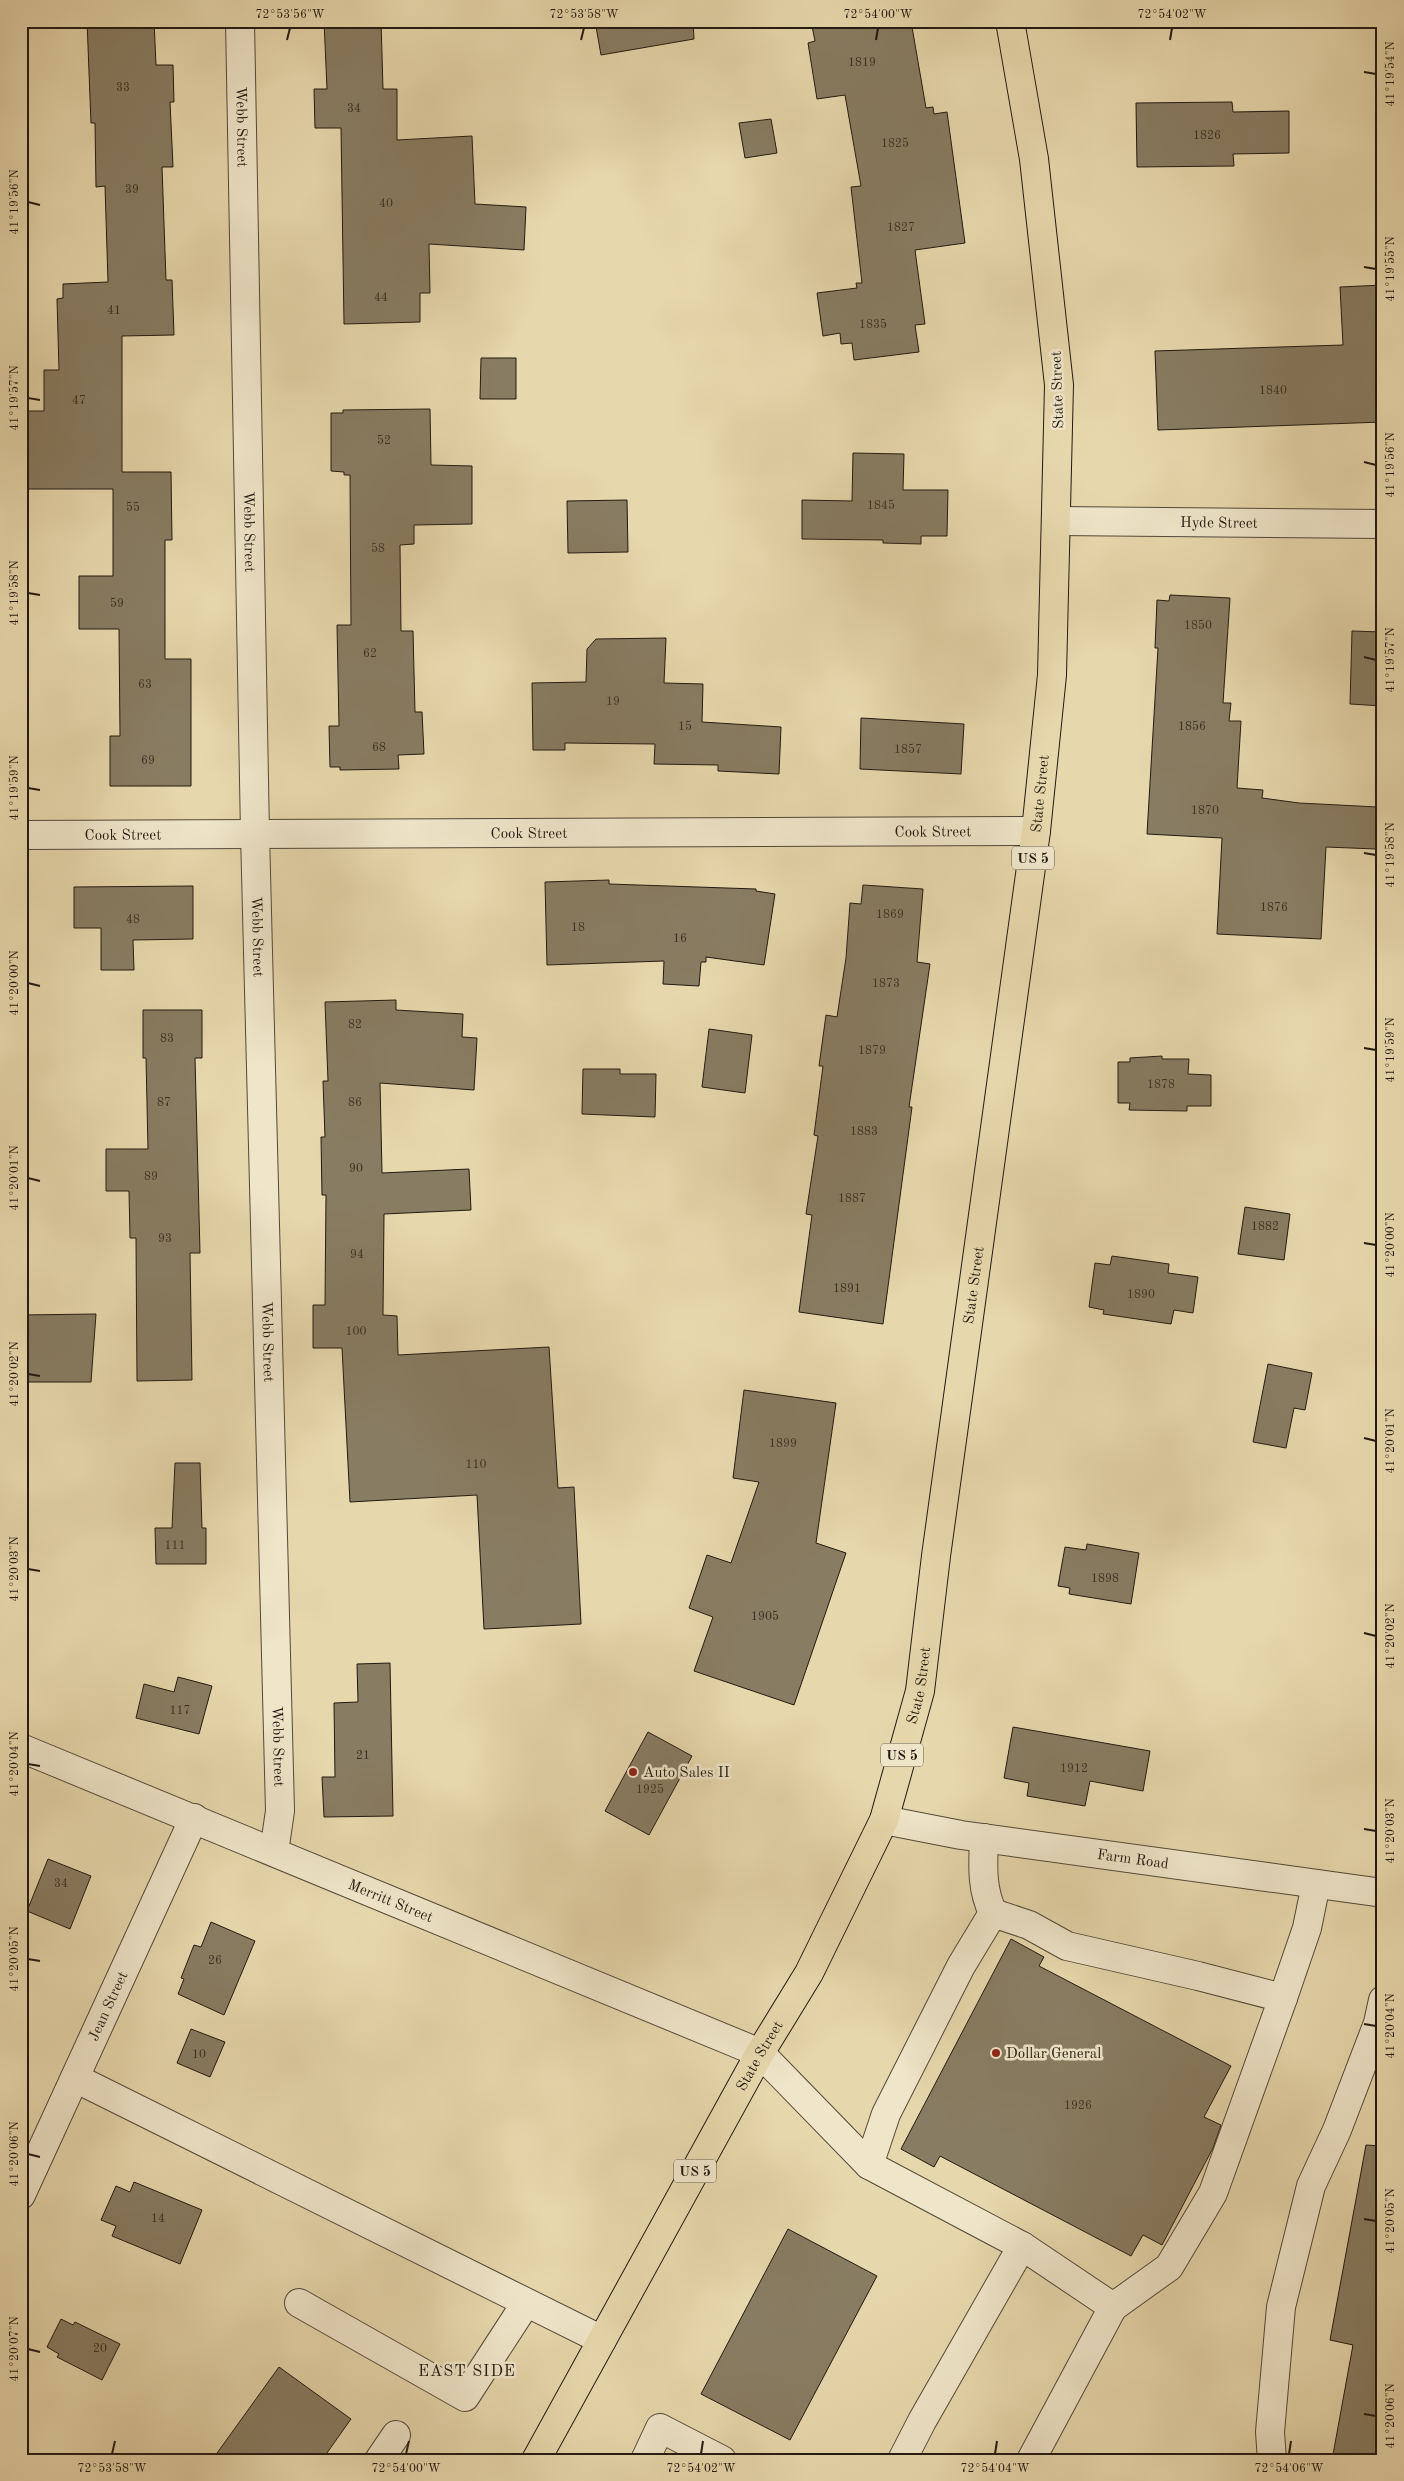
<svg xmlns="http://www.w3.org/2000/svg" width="1404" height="2481" font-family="'Old Standard TT',serif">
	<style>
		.building { fill: #887c62; stroke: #221a11 }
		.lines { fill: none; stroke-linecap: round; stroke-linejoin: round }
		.minor-casing { stroke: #534938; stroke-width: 30 }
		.major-casing { stroke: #221a11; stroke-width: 30 }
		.minor { stroke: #efe5c9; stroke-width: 28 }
		.major { stroke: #e7d7ac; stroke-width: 28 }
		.ticks { fill: none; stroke: #221a11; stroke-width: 2 }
		.poi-dot { fill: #8f2418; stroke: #efe5c9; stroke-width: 2 }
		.labels { text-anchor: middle; stroke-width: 5; stroke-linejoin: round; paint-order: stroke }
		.number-label { font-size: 12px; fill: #3c3225 }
		.shield { fill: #efe5c9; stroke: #605748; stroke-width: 1 }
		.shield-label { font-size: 14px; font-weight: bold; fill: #221a11 }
		.street-label { font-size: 15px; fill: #221a11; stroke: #efe5c9 }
		.poi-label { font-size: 15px; fill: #221a11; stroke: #efe5c9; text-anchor: start }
		.neighbourhood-label { font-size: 16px; letter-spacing: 1px; fill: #221a11; stroke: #efe5c9 }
		.neatline { fill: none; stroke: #221a11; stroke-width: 2 }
		.ticks-label { font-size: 12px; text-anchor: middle; fill: #221a11 }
	</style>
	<rect width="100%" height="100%" fill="#e7d7ac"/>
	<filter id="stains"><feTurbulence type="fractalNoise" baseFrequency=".004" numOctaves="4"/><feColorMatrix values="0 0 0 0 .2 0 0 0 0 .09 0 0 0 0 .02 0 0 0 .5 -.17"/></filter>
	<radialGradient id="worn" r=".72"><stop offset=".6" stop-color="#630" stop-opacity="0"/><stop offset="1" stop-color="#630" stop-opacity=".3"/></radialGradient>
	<g class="building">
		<polygon points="87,21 154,21 156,65 173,65 174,102 170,102 173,167 162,167 166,280 172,280 174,335 122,336 122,472 171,472 172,540 165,540 165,659 191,659 191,786 110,786 110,736 120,736 119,629 79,629 79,576 113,576 113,489 27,489 26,411 44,411 44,370 59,370 57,299 63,298 63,284 108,282 105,186 96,187 95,123 91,123"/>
		<polygon points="324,21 381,21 383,89 397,89 397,140 472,136 475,204 526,207 524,250 429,244 430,293 420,293 420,322 344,324 341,128 315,128 314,89 327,89"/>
		<polygon points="595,21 693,21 694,39 601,55"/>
		<polygon points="811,21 911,21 926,108 933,107 934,114 947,112 965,243 915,250 925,324 915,325 919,352 854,360 852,343 841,344 840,333 823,336 817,293 857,288 856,283 862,283 851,187 861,186 845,95 817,99 808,43 815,41"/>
		<polygon points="1232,102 1233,112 1289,111 1289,153 1233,154 1234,166 1137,167 1136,103"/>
		<polygon points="771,119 777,153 745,158 739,123"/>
		<polygon points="1383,285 1383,333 1380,333 1383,422 1158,430 1155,351 1343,345 1340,287"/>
		<polygon points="481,358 516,358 516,399 480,399"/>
		<polygon points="430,409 431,465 472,466 472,524 414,525 414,544 400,545 401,631 413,631 415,712 422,712 424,754 398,755 399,769 340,770 340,767 330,767 329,726 339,726 337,625 351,625 350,475 344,475 344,472 331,471 331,413 343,413 343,410"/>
		<polygon points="853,453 904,454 903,490 948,490 947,536 921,536 921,544 883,543 883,540 802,539 802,500 852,501"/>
		<polygon points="627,500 628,552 568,553 567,501"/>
		<polygon points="1170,595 1230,598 1223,703 1231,703 1229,721 1241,721 1237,788 1263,790 1262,798 1299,803 1378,807 1376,849 1326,847 1321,939 1217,934 1222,838 1147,834 1158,648 1155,648 1157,600 1169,601"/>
		<polygon points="1352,631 1383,632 1383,706 1350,704"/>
		<polygon points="666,638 664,683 703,684 702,722 781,727 779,774 718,771 718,765 654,764 655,744 565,743 565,750 533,750 532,683 586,682 587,649 596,639"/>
		<polygon points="861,718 964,724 961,774 860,769"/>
		<polygon points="609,880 609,884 756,889 756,891 775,894 764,965 706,957 706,962 701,962 699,986 663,984 664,961 547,965 545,882"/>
		<polygon points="863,885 923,889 917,962 930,964 909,1107 912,1107 883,1324 799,1312 812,1215 806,1214 818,1136 814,1135 823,1066 819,1066 826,1015 837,1017 846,958 850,903 861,904"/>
		<polygon points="193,886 193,939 133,940 134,970 101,970 101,928 74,928 74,887"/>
		<polygon points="396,1000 396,1010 463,1014 462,1037 477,1038 474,1090 380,1083 382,1173 469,1169 471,1210 384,1214 383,1315 397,1316 398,1355 549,1347 558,1488 574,1487 581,1624 484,1629 477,1495 350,1502 342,1348 313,1348 313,1305 325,1305 326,1195 322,1195 321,1137 325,1137 323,1081 328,1081 325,1002"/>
		<polygon points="143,1010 202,1010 202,1058 195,1058 200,1253 190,1253 192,1380 137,1381 136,1238 130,1238 129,1191 106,1191 106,1149 148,1149 146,1058 143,1058"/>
		<polygon points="709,1029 752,1035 745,1093 702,1087"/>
		<polygon points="1162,1056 1162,1059 1189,1059 1188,1074 1211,1075 1211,1106 1187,1106 1187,1111 1129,1110 1130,1103 1118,1103 1118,1062 1130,1062 1130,1058"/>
		<polygon points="583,1069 620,1069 620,1074 656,1074 655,1117 582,1114"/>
		<polygon points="1245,1207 1290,1214 1284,1260 1238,1254"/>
		<polygon points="1112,1256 1169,1264 1168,1273 1198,1277 1193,1313 1174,1310 1171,1324 1103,1314 1104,1310 1089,1307 1095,1263 1110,1265"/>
		<polygon points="96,1314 91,1382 21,1382 21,1315"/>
		<polygon points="1268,1364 1312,1373 1305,1410 1294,1408 1286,1448 1253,1442"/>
		<polygon points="744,1390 836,1403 816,1543 846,1553 794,1705 694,1671 713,1617 689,1608 707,1555 731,1563 759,1482 733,1478"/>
		<polygon points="175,1463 200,1463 202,1528 206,1528 206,1564 156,1564 155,1528 172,1528"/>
		<polygon points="1087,1544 1139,1553 1131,1604 1069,1594 1070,1588 1058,1586 1065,1547 1086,1550"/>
		<polygon points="390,1663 393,1816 324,1817 322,1777 335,1777 334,1703 358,1702 357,1664"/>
		<polygon points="178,1677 212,1686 199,1734 136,1718 144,1684 174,1692"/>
		<polygon points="1013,1727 1150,1751 1143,1791 1090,1781 1085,1806 1027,1796 1029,1783 1004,1778"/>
		<polygon points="648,1732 692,1756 649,1835 605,1811"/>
		<polygon points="48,1859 91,1876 70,1929 27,1911"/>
		<polygon points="211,1922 255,1941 224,2015 178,1994 184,1979 181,1978 194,1945 201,1947"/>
		<polygon points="1011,1939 1044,1957 1039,1966 1231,2066 1204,2117 1221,2125 1213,2148 1162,2245 1143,2235 1131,2256 940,2156 934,2167 901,2149"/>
		<polygon points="191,2029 225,2042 210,2077 177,2063"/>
		<polygon points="1366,2145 1383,2146 1383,2460 1332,2460 1353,2345 1330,2340"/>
		<polygon points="134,2182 202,2210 180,2264 112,2236 116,2226 101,2220 116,2186 130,2192"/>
		<polygon points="788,2229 877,2276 790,2440 701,2394"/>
		<polygon points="61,2319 73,2325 75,2322 120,2344 102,2380 57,2357 59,2354 47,2347"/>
		<polygon points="279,2367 351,2419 322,2460 212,2460"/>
	</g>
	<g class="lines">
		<defs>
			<g id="minor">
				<path id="s1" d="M240,21l15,813 25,977 -6,41"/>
				<path id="s2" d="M1057,521l326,3"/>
				<path id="s3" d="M21,835l1015,-4"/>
				<path id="s4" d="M21,1748l739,305 109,112"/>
				<path id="s5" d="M884,1820l77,15 422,58"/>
				<path d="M984,1838c-1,27 -3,50 9,75"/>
				<polyline points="75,2078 602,2340"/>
				<path id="s6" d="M21,2195l173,-377"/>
				<polyline points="1022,2246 1113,2307 1031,2460"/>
				<polyline points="299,2303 465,2397 526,2303"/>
				<polyline points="1113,2307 1169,2267 1213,2193 1283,1998"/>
				<polyline points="379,2460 396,2435"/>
				<polyline points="645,2460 660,2428 722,2460"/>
				<polyline points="902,2460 922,2421 1022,2246 869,2165 886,2114 961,1966 993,1913 1029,1925 1067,1946 1198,1976 1283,1998 1307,1928 1316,1884"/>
				<polyline points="1272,2460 1270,2432 1281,2307 1311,2186 1337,2130 1378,2023 1383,2000"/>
			</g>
			<g id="major">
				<path id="s7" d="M536,2460l224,-407 49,-80 75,-153 36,-129 16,-135 100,-725 16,-156 7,-290 -25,-226 -24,-138"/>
			</g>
		</defs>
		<use href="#minor" class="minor-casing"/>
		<use href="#major" class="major-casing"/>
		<use href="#minor" class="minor"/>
		<use href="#major" class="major"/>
	</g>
	<path class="ticks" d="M287,40l3,-12M581,40l3,-12M876,40l2,-12M1170,40l2,-12M1364,72l12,2M28,202l12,3M1364,267l12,2M28,398l12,2M1364,462l12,3M28,593l12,2M1364,657l12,3M28,788l12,2M1364,853l12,2M28,983l12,3M1364,1048l12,2M28,1178l12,3M1364,1243l12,2M28,1374l12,2M1364,1438l12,3M28,1569l12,2M1364,1633l12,3M28,1764l12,2M1364,1829l12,2M28,1959l12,2M1364,2024l12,2M28,2154l12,3M1364,2219l12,2M28,2349l12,3M1364,2414l12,2M112,2454l3,-13M406,2454l3,-13M701,2454l2,-13M995,2454l2,-13M1289,2454l2,-13"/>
	<g class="poi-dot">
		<circle cx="633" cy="1772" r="5"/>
		<circle cx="996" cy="2053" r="5"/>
	</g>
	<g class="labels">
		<g class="number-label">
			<text x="862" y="66">1819</text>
			<text x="123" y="91">33</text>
			<text x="354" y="112">34</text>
			<text x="1207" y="139">1826</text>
			<text x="895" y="147">1825</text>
			<text x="132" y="193">39</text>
			<text x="386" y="207">40</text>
			<text x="901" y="231">1827</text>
			<text x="381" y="301">44</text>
			<text x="114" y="314">41</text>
			<text x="873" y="328">1835</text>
			<text x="1273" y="394">1840</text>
			<text x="79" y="404">47</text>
			<text x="384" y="444">52</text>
			<text x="881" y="509">1845</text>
			<text x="133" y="511">55</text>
			<text x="378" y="552">58</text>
			<text x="117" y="607">59</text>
			<text x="1198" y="629">1850</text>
			<text x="370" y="657">62</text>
			<text x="145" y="688">63</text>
			<text x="613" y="705">19</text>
			<text x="685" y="730">15</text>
			<text x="1192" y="730">1856</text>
			<text x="379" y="751">68</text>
			<text x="908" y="753">1857</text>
			<text x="148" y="764">69</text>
			<text x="1205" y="814">1870</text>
			<text x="1274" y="911">1876</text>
			<text x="890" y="918">1869</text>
			<text x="133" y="923">48</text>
			<text x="578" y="931">18</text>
			<text x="680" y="942">16</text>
			<text x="886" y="987">1873</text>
			<text x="355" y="1028">82</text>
			<text x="167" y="1042">83</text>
			<text x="872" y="1054">1879</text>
			<text x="1161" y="1088">1878</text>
			<text x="164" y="1106">87</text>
			<text x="355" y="1106">86</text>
			<text x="864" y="1135">1883</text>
			<text x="356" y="1172">90</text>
			<text x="151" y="1180">89</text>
			<text x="852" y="1202">1887</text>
			<text x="1265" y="1230">1882</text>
			<text x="165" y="1242">93</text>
			<text x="357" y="1258">94</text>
			<text x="847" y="1292">1891</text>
			<text x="1141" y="1298">1890</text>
			<text x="356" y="1335">100</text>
			<text x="783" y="1447">1899</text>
			<text x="476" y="1468">110</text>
			<text x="175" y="1549">111</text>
			<text x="1105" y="1582">1898</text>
			<text x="765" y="1620">1905</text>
			<text x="180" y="1714">117</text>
			<text x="363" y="1759">21</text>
			<text x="1074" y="1772">1912</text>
			<text x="650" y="1793">1925</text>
			<text x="61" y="1887">34</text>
			<text x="215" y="1964">26</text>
			<text x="199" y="2058">10</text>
			<text x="1078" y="2109">1926</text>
			<text x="158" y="2222">14</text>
			<text x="100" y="2352">20</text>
		</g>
		<g class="shield">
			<rect x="1012" y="846.5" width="42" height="23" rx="4"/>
			<rect x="881" y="1743.5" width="42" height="23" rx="4"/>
			<rect x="674" y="2159.5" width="42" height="23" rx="4"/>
		</g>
		<g class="shield-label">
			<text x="1033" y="863">US 5</text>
			<text x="902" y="1760">US 5</text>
			<text x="695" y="2176">US 5</text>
		</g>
		<g class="street-label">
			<text dy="5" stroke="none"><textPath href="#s1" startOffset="106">Webb Street</textPath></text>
			<text transform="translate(1057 390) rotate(-92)" y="5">State Street</text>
			<text dy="5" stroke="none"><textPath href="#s2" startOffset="162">Hyde Street</textPath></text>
			<text dy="5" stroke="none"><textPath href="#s1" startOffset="511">Webb Street</textPath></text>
			<text dy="5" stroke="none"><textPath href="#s7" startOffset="1768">State Street</textPath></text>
			<text dy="5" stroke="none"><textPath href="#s3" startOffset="912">Cook Street</textPath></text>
			<text dy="5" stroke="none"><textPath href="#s3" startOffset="508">Cook Street</textPath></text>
			<text dy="5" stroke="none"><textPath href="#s3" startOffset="102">Cook Street</textPath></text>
			<text dy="5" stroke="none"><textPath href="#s1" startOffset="916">Webb Street</textPath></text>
			<text dy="5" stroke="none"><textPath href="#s7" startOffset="1272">State Street</textPath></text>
			<text dy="5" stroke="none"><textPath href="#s1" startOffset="1321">Webb Street</textPath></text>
			<text dy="5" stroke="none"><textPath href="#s7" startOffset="868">State Street</textPath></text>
			<text dy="5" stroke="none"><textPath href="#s1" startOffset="1726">Webb Street</textPath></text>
			<text dy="5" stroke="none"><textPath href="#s5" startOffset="252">Farm Road</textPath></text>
			<text dy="5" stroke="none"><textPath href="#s4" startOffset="400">Merritt Street</textPath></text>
			<text dy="5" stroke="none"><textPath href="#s6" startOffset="208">Jean Street</textPath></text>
			<text dy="5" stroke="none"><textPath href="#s7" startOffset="462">State Street</textPath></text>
		</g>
		<g class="poi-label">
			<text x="643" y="1777">Auto Sales II</text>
			<text x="1006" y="2058">Dollar General</text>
		</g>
		<g class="neighbourhood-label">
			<text x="467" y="2376">EAST SIDE</text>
		</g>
	</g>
	<rect width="1404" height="2481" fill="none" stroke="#e7d7ac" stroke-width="55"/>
	<rect x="28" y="28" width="1348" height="2426" class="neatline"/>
	<g class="ticks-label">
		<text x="290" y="18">72°53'56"W</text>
		<text x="584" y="18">72°53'58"W</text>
		<text x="878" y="18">72°54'00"W</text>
		<text x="1172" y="18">72°54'02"W</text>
		<text transform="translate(1390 74) rotate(-90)" y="4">41°19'54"N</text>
		<text transform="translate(14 202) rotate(-90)" y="4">41°19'56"N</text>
		<text transform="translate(1390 269) rotate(-90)" y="4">41°19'55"N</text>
		<text transform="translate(14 398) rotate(-90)" y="4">41°19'57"N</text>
		<text transform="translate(1390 465) rotate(-90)" y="4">41°19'56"N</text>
		<text transform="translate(14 593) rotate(-90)" y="4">41°19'58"N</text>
		<text transform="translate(1390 660) rotate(-90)" y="4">41°19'57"N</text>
		<text transform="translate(14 788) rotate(-90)" y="4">41°19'59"N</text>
		<text transform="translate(1390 855) rotate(-90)" y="4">41°19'58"N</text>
		<text transform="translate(14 983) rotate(-90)" y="4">41°20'00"N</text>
		<text transform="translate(1390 1050) rotate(-90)" y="4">41°19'59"N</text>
		<text transform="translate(14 1178) rotate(-90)" y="4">41°20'01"N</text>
		<text transform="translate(1390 1245) rotate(-90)" y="4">41°20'00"N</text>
		<text transform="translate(14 1374) rotate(-90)" y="4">41°20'02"N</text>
		<text transform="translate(1390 1441) rotate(-90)" y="4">41°20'01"N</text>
		<text transform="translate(14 1569) rotate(-90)" y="4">41°20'03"N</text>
		<text transform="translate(1390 1636) rotate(-90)" y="4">41°20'02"N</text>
		<text transform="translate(14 1764) rotate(-90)" y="4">41°20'04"N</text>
		<text transform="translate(1390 1831) rotate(-90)" y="4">41°20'03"N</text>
		<text transform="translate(14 1959) rotate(-90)" y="4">41°20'05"N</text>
		<text transform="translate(1390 2026) rotate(-90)" y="4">41°20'04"N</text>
		<text transform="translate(14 2154) rotate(-90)" y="4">41°20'06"N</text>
		<text transform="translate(1390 2221) rotate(-90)" y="4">41°20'05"N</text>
		<text transform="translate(14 2349) rotate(-90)" y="4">41°20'07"N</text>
		<text transform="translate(1390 2416) rotate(-90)" y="4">41°20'06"N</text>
		<text x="112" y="2472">72°53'58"W</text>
		<text x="406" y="2472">72°54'00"W</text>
		<text x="701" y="2472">72°54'02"W</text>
		<text x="995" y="2472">72°54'04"W</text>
		<text x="1289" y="2472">72°54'06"W</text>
	</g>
	<rect width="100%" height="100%" filter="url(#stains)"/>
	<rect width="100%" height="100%" fill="url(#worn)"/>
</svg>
